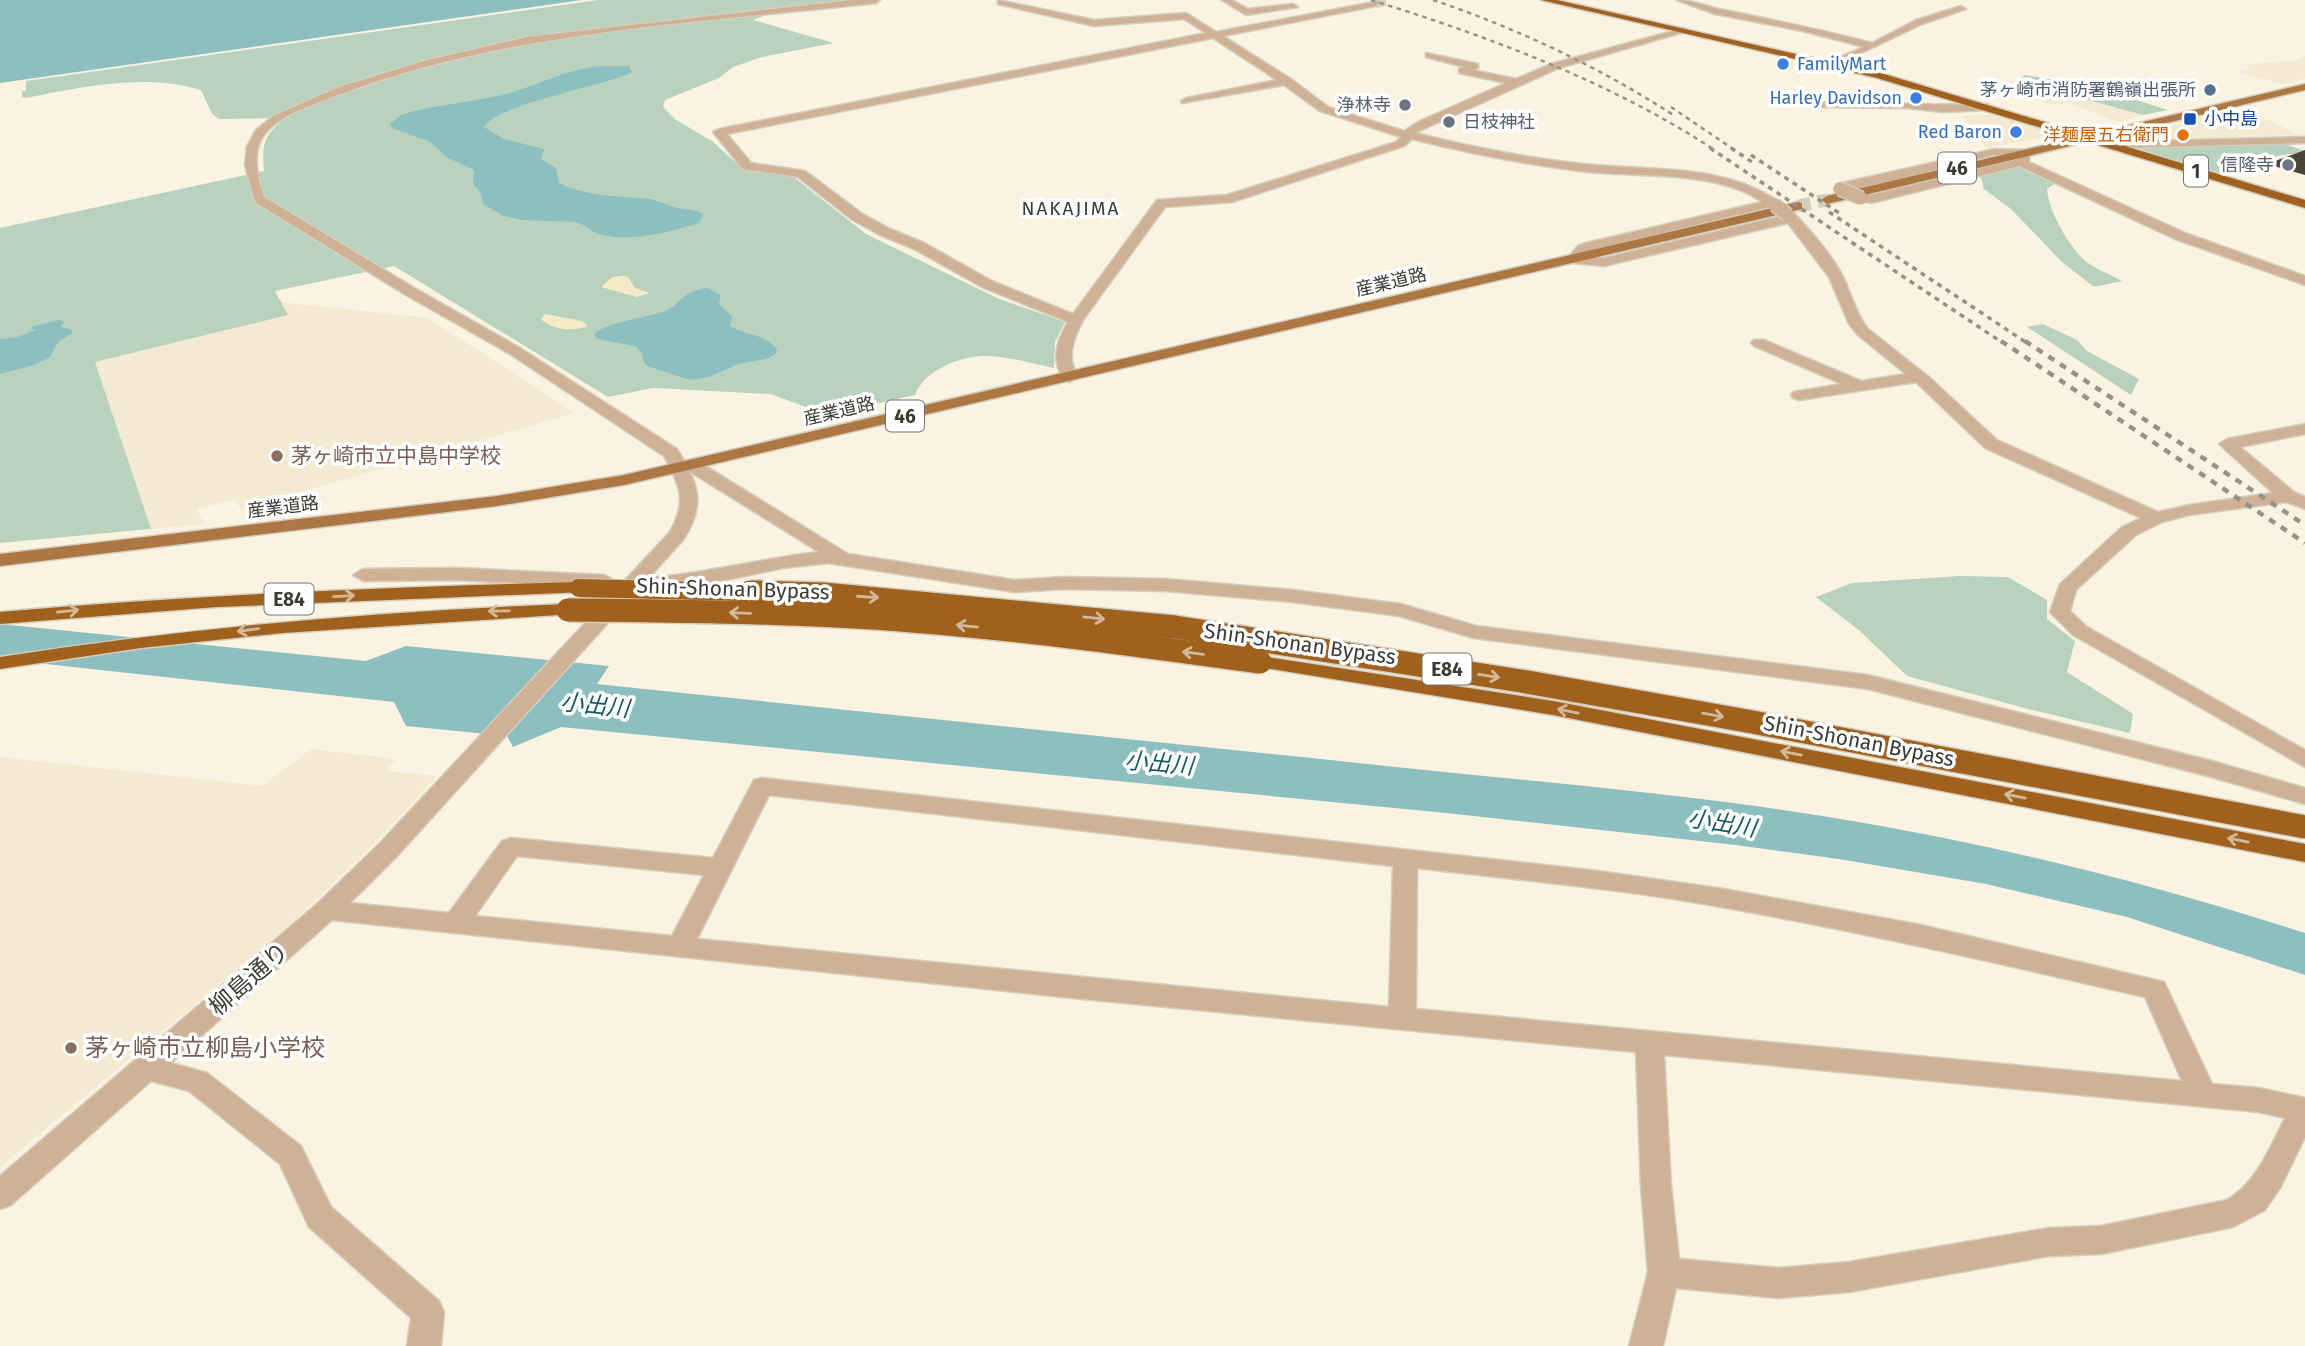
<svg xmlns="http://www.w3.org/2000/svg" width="2305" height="1346" font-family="'Fira Sans','Noto Sans JP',sans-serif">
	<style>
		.built { fill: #f4e9d1 }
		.green { fill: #b8d2be }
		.sand { fill: #f4eac5 }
		.water { fill: #8dbfc1 }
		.building { fill: #4b4537 }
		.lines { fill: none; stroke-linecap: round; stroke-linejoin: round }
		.minor-tunnel { stroke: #d5cebf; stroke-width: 10; stroke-dasharray: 10 5; stroke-linecap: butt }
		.major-tunnel { stroke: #d5cebf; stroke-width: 13; stroke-dasharray: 13 7; stroke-linecap: butt }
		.minor-casing { stroke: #d5cebf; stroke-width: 3 }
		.major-casing { stroke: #d5cebf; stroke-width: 3 }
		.highway-casing { stroke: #d5cebf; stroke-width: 3 }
		.minor { fill: #cfb196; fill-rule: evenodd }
		.major { fill: #ad7743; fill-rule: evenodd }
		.highway { fill: #9f611d; fill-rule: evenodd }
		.rail-far2 { stroke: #979287; stroke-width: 2.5; stroke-dasharray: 4.5 4.5; stroke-linecap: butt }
		.rail-far1 { stroke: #979287; stroke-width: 3.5; stroke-dasharray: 5 5; stroke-linecap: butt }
		.rail { stroke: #979287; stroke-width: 4.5; stroke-dasharray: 7 7; stroke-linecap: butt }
		.minor-bridge-casing { stroke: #d5cebf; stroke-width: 16; stroke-linecap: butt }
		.highway-bridge-far1-casing { stroke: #d5cebf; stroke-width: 20; stroke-linecap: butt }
		.highway-bridge-casing { stroke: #d5cebf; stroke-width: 26; stroke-linecap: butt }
		.minor-bridge { stroke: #cfb196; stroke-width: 13 }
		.highway-bridge-far1 { stroke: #9f611d; stroke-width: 18 }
		.highway-bridge { stroke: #9f611d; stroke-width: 23 }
		.oneway { stroke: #d4b899 }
		.shop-dot { fill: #3f7fe0; stroke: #fff; stroke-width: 2.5 }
		.service-dot { fill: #5c6f8a; stroke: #fff; stroke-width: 2.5 }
		.worship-dot { fill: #6b7280; stroke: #fff; stroke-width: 2.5 }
		.transit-dot { fill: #1a4fb4; stroke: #fff; stroke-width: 2.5 }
		.food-dot { fill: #e8710a; stroke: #fff; stroke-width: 2.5 }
		.education-dot { fill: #8d6e63; stroke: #fff; stroke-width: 2.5 }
		.labels { text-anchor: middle; stroke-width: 7; stroke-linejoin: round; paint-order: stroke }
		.far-shop-label { font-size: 18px; fill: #366cbe; stroke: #fff; text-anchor: end }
		.far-service-label { font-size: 18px; fill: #4e5e75; stroke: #fff; text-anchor: end }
		.far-worship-label { font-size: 18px; fill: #5b616d; stroke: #fff; text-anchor: end }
		.far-transit-label { font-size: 18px; fill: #164399; stroke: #fff; text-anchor: start }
		.far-food-label { font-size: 18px; fill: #c56008; stroke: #fff; text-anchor: end }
		.far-street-label { font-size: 18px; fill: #3d3a34; stroke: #fff }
		.shield { fill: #fff; stroke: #777571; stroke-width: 2 }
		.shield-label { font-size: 19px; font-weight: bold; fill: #3d3a34 }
		.far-neighbourhood-label { font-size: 19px; letter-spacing: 2px; fill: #3d3a34; stroke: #fff }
		.education-label { font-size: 21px; fill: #785e54; stroke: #fff; text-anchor: start }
		.street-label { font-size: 21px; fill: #3d3a34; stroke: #fff }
		.water-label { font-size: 23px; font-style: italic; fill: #125a5d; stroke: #fff }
		.near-street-label { font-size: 24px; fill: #3d3a34; stroke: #fff }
		.near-education-label { font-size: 24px; fill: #785e54; stroke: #fff; text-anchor: start }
	</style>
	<rect width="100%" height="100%" fill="#fbf3e2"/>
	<g class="built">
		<polygon points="2305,56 2305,79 2282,84 2237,72 2249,70 2247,64 2295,61"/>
		<polygon points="2037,86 2143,115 2118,122 2068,103 2051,104 2024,97"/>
		<polygon points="2236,110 2262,117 2300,135 2167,139 2147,132"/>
		<polygon points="1993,114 2040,129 2047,136 1986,148 1964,116"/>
		<polygon points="280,302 428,318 575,413 249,507 240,508 235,499 197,509 204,524 151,529 95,362 287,315"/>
		<polygon points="311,749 396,759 386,771 437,776 374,844 284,930 0,1167 0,757 262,786"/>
	</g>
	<g class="green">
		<path d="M598,0h259l-80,10 -24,10 81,23 -72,14 -29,10 -14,11 -54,22 -2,7 13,13 36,21 30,27 53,10 71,56 131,64 68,24 -10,20 -1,26c-22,-4 -49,-13 -71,-12 -26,1 -59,15 -68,39l-88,20 -56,-21 -118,-6 -45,9 -214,-131 -119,25 13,24 -193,47 56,167 -151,14v-315l264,-57c-2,-28 -1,-34 21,-53l-66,1 -7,-5 -11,-24c-56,-17 -119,-3 -175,8l-4,-1v-6l4,-1v-9z"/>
		<polygon points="2025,75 2137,93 2136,100 2168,110 2143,115 2037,86 2037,80 2022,77"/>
		<path d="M2285,144l20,7v5c-28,-9 -52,15 -79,19 -12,2 -73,-22 -89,-27z"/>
		<path d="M2014,165l40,19 -7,5c2,23 20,53 35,69 10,10 28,16 40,23l-28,6 -32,-25 -51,-53 -27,-20 -4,-15z"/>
		<polygon points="2043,324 2077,340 2087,351 2139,379 2131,395 2027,327"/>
		<polygon points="1960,576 2008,577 2047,600 2047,619 2075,641 2067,672 2133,714 2130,733 2028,709 1907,676 1860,631 1816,597 1852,583"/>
	</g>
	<g class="sand">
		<polygon points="623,276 628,277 635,288 650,293 637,297 601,287 612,277"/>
		<path d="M545,314l37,7 6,5c-14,6 -36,4 -47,-7z"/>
	</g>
	<g class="water">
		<polygon points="0,0 582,0 0,83"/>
		<path d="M600,66h29l3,6c-29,15 -134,31 -148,55l20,12 40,10 -3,10 15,9 3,15c28,14 60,13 92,16 9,2 17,7 26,9 9,2 18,1 26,6l-4,9c-29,9 -69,20 -100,11 -9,-3 -14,-10 -24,-12l-53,-2 -18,-4 -20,-11 -4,-13 -7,-8 1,-14 -26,-12 -18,-16 -38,-14 -2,-4 11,-9 13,-4c34,-8 69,-10 102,-20 32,-10 49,-21 84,-25z"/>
		<path d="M707,288l14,7 -2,9 13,12 -2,10c16,10 34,7 47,23l-1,5 -10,5 -28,5 -29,13 -19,3 -43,-14 -4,-6 -1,-7 -7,-7 -38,-7 -3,-5c8,-10 52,-17 66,-21 22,-7 18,-21 47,-25z"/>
		<polygon points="59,320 64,322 61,327 71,329 73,333 59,341 49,358 31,366 0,374 0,339 17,337 36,330 31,329 34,326"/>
		<path d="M0,624l366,37 40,-15 203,20 -12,18c250,26 501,52 752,78 164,18 329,30 492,57 158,26 312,65 464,114v42l-178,-58 -141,-33 -147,-25 -103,-14 -290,-32 -885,-86 -48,20 -6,-11 -101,-10 -12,-24 -394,-43z"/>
	</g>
	<polygon class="building" points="2305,150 2305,175 2267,164"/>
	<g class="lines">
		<polyline class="minor-tunnel" points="1376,3 1388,0"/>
		<polyline class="major-tunnel" points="1798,206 1827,200"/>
		<defs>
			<g id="minor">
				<path d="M853,0h27l-4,3c-180,20 -373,28 -543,94 -23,9 -54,18 -69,38 -13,17 -6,45 0,62l152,92 104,59 157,101 9,15 7,-3 6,1 149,92 167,26 49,-3 102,2 127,11 108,14 75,22 392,49 344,86 93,27v16l-97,-28 -340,-87 -394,-51 -75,-22 -106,-14 -127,-11 -102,-2 -49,3 -187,-29 -45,5 -81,17 -51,2 -3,-4 3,-4 7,-2c54,-5 107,-19 161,-25l-130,-81c14,25 9,46 -6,69l-284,314 -49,49 99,10 53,-72 9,-3 202,20 41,-78 8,-2 836,93 126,18 197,36 243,57 48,102 47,4 46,10v39l-25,51 -15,22 -32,17 -132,27 -52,2 -200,36 -71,6 -102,-10 -13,58h-34l19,-74 -7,-86 -5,-134 -563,-54 -741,-78 -161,143 36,10 94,73 30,61 108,94 5,11 -3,34h-34l4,-28 -102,-91 -29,-63 -91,-73 -38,-10 -140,124 -11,4v-33l318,-273 63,-61 288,-309c19,-31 11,-47 -5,-77l-154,-102 -104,-59 -151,-93 -10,-37 2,-18 9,-17 17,-14 66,-29 85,-26 103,-24zM769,795l624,71 -4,141 -692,-68zM517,856l187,19 -32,61 -197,-20zM1417,868c103,12 207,21 310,40 140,25 279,57 418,89l37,84 -766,-72zM1664,1055l595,57 26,6c-16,31 -28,64 -58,82l-126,26 -52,2 -200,34 -71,6 -99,-9 -8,-73z"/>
				<path d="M998,0l96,20 92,-7 30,19 163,-31 1,2 -4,3 -153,30 68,43 37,28 76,24 16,-10 86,-38 -47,-10v-4l5,-2 -38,-10v-4l52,11v4l-5,2 43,9 35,-15 133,-36v4l-125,36 -144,65c56,14 111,25 168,31 65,7 140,-1 196,38v6l-9,-1 -175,42 -11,7 20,2 178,-42 1,-4h10c18,20 39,42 51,67 8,17 12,35 24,50l62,49 67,62 161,72 31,-7 84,-12 -54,-49 8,-5 78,-15v10l-65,13 54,45 11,5v12l-19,-7 -97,13 -27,7 -26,13 -60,55 -6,21 17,16 218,123v17l-232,-132 -23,-23 10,-28 62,-57 19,-9 -156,-70 -69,-66 -117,18 -6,-2 -2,-3 2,-3 49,-8 -88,-38 -3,-3 3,-3h10l97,41 45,-7 -48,-39 -9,-11 -20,-47 -41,-54 -184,43 -30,-3 -7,-4 11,-13 8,-3 176,-41c-46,-33 -128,-24 -182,-31 -57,-7 -112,-18 -168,-32l-8,7 -172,56 -67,5 -82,113c-10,20 -17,37 -5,57l-8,5 -6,-2c-13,-20 -8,-38 4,-58l-86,-35 -68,-38 -36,-15 -27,-15 -53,-42 -55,-8 -30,-37 6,-3 487,-96 -22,-14 -90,7 -96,-22zM1213,38l64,42 -91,18 -5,3 1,2 102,-18 36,26 81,26 -5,5 -169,53 -70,5 -84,114 -81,-33 -68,-38 -36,-15 -27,-15 -56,-42 -54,-8 -24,-29z"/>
				<polygon points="1222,0 1232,0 1248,9 1293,4 1298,7 1246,15"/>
				<path d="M1677,0c17,0 30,7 47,10 49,10 99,20 148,33l44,-23 45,-14 5,3 -44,15 -90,43 -4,-1v-4l36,-15 -61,-16 -88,-17z"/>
				<path d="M1817,102c57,0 113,4 170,2l5,3 -5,3 -44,2 -36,-4 -94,-1v-4z"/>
				<polygon points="2305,137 2305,143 2110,148 2104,145 2110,142"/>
				<polygon points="1995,149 2030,150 2029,162 2185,233 2305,276 2305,285 2175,239 2019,166 1871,203 1855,198 1861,194 1871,195 2019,159 2019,155 1995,155 1840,193 1834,189 1837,184"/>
				<polygon points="457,568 605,575 615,581 605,587 457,580 363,581 353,575 363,569"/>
			</g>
			<g id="major">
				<polygon points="2305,84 2305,90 1827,204 1821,200 1827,196"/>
				<polygon points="1798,202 1802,203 1802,209 624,485 497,506 0,566 0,554 497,496 624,475"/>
			</g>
			<g id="highway">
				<polygon points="1541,0 1557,0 1884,74 2305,200 2305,208 1877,78"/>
				<path d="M579,582l7,2 3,4 -3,4 -369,15 -217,17v-12c193,-17 386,-25 579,-30z"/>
				<path d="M568,604l7,2 3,4 -3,4 -292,19 -142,15 -141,21v-12c189,-29 377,-46 568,-53z"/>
				<polygon points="1260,656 1553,701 2305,844 2305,862 1553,715 1253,666 1250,662 1253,658"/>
			</g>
		</defs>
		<use href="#minor" class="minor-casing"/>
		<use href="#major" class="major-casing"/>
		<use href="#highway" class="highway-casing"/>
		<use href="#minor" class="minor"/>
		<use href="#major" class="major"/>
		<use href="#highway" class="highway"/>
		<g class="rail-far2">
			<path d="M1371,0c116,36 240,82 342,149"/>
			<path d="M1433,0c86,29 166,67 242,116"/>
			<polyline points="1671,107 1733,149"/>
		</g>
		<g class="rail-far1">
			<polyline points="1710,148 2003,343"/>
			<polyline points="1731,148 1755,164"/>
			<polyline points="1751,155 1839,213"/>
			<polyline points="1829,212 2027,343"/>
		</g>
		<g class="rail">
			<polyline points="2001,341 2305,543"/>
			<polyline points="2025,341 2305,525"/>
		</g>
		<defs>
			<g id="minor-bridge">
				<polyline points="1840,189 1861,198"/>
				<polyline points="1775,205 1788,215"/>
			</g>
			<polyline id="highway-bridge-far1" points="579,588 821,594"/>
			<g id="highway-bridge">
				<polyline points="750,592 824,594 1175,627 1521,681 1747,721 2305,827"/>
				<path d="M568,610c115,1 230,2 344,11 117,9 232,25 348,41"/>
			</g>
		</defs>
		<use href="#minor-bridge" class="minor-bridge-casing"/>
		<use href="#highway-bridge-far1" class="highway-bridge-far1-casing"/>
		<use href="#highway-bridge" class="highway-bridge-casing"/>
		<use href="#minor-bridge" class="minor-bridge"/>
		<use href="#highway-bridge-far1" class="highway-bridge-far1"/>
		<use href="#highway-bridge" class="highway-bridge"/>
	</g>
	<defs><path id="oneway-shaft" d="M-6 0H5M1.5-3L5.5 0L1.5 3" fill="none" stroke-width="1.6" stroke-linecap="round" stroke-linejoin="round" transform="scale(1.75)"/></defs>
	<g class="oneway">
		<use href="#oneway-shaft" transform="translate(344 596) rotate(-3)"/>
		<use href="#oneway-shaft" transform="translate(868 597) rotate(4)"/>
		<use href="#oneway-shaft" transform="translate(68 611) rotate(-6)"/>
		<use href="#oneway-shaft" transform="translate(499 611) rotate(179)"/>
		<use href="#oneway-shaft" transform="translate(740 613) rotate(-178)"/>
		<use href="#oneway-shaft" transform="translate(1094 618) rotate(6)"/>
		<use href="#oneway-shaft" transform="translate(967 626) rotate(-174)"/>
		<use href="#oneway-shaft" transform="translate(248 630) rotate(173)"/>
		<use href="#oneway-shaft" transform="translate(1193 653) rotate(-172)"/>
		<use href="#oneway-shaft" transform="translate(1489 676) rotate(9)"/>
		<use href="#oneway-shaft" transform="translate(1568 711) rotate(-169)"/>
		<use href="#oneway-shaft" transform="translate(1713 715) rotate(10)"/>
		<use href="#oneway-shaft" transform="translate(1791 753) rotate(-169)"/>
		<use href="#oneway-shaft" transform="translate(2015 796) rotate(-169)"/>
		<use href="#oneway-shaft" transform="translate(2238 840) rotate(-169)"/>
	</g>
	<g class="shop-dot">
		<circle cx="1783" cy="64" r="7"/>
		<circle cx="1916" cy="98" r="7"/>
		<circle cx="2016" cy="132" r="7"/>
	</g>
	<circle class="service-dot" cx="2210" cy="90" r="7"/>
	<g class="worship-dot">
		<circle cx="1405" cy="105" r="7"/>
		<circle cx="1449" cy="122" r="7"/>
		<circle cx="2288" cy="165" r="7"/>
	</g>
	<rect class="transit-dot" x="2183" y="112" width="14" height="14" rx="3.5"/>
	<circle class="food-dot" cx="2183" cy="135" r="7"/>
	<g class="education-dot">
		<circle cx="277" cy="456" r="7"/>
		<circle cx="71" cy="1048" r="7"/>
	</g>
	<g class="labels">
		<g class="far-shop-label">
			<text x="1797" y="70" text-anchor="start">FamilyMart</text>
			<text x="1902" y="104">Harley Davidson</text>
			<text x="2002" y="138">Red Baron</text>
		</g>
		<g class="far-service-label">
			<text x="2196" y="96">茅ヶ崎市消防署鶴嶺出張所</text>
		</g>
		<g class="far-worship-label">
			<text x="1391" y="111">浄林寺</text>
			<text x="1463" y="128" text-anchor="start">日枝神社</text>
			<text x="2274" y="171">信隆寺</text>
		</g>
		<g class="far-transit-label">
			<text x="2204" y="125">小中島</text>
		</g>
		<g class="far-food-label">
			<text x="2169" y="141">洋麺屋五右衛門</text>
		</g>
		<g class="far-street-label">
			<text transform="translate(1391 282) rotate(-13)" y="6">産業道路</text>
			<text transform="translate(839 411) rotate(-13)" y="6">産業道路</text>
			<text transform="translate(283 507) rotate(-7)" y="6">産業道路</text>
		</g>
		<g class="shield">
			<rect x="1938" y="152.5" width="38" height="31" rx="5"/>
			<rect x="2184" y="155.5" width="24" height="31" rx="5"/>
			<rect x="886" y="400.5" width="38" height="31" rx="5"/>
			<rect x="264.5" y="583.5" width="49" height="31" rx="5"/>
			<rect x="1422.5" y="653.5" width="49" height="31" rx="5"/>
		</g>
		<g class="shield-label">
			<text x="1957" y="175">46</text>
			<text x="2196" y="178">1</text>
			<text x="905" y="423">46</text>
			<text x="289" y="606">E84</text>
			<text x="1447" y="676">E84</text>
		</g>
		<g class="far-neighbourhood-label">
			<text x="1071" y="215">NAKAJIMA</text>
		</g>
		<g class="education-label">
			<text x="291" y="463">茅ヶ崎市立中島中学校</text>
		</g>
		<g class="street-label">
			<text transform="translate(733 589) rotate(2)" y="7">Shin-Shonan Bypass</text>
			<text transform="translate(1300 644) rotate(8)" y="7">Shin-Shonan Bypass</text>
			<text transform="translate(1859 741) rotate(11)" y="7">Shin-Shonan Bypass</text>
		</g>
		<g class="water-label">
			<text transform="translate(595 705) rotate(6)" y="8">小出川</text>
			<text transform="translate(1159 763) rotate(5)" y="8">小出川</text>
			<text transform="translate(1722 823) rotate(9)" y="8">小出川</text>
		</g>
		<g class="near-street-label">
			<text transform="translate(249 979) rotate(-41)" y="8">柳島通り</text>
		</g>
		<g class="near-education-label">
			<text x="85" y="1056">茅ヶ崎市立柳島小学校</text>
		</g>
	</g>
</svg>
